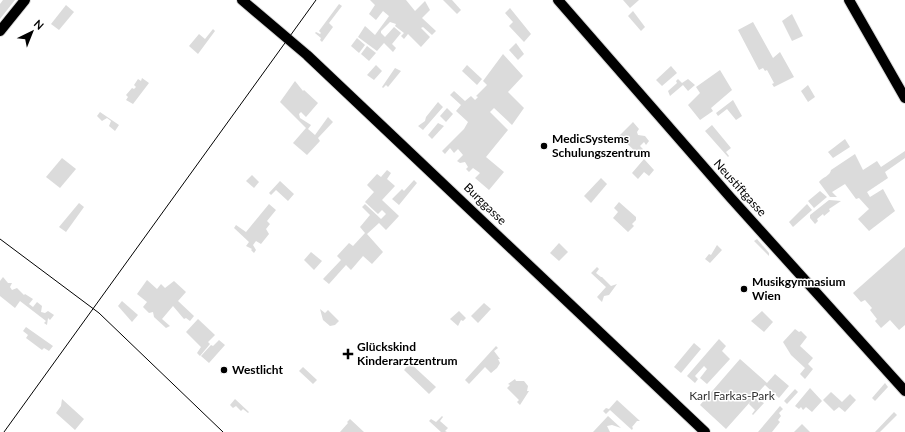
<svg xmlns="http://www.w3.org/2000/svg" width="905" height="432" font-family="Lato,sans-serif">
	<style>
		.green { fill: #dbdbdb }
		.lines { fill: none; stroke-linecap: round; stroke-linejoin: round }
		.major-casing { stroke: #dbdbdb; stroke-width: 12 }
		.major { stroke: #000; stroke-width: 10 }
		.tram { stroke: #000; stroke-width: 1 }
		.poi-dot { fill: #000; stroke: #fff; stroke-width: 1.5 }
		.labels { text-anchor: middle; stroke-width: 3; stroke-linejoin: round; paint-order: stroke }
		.poi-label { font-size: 12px; font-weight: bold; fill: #000; stroke: #fff; text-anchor: start }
		.street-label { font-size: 12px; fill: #000; stroke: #fff }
		.park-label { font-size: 12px; fill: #323232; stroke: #fff }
	</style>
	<rect width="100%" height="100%" fill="#fff"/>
	<g class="green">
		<polygon points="3,0 15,0 0,19 0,4"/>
		<polygon points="370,0 406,0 415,11 425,1 430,10 422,18 436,31 432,35 423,27 421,28 430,37 421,47 408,34 404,39 401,36 404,33 395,26 396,24 390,22 381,31 381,33 385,37 394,27 401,33 392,44 396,48 393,52 384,43 377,51 358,37 365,26 375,35 389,16 383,11 376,20 369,14 375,5"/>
		<polygon points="443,0 452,0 461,10 457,14"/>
		<polygon points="623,0 639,0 630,8"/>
		<polygon points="339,4 342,6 329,23 333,27 322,42 320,40 321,38 315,33 316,32 320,34 321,33 319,31"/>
		<polygon points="66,5 74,12 59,30 51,24"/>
		<polygon points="510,8 531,34 524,42 509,26 513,22 505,13"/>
		<polygon points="633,11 645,27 641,31 628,16"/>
		<polygon points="792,14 803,36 792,41 782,21"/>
		<polygon points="753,22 773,58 780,52 794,77 774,87 772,84 774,83 767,70 765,71 763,68 759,70 738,30"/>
		<polygon points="213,29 215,31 198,54 189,46 199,34 205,39"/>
		<polygon points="357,38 365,45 359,53 351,46"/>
		<polygon points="516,43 524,54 518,60 509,50"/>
		<polygon points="367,46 376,53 369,61 361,54"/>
		<polygon points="503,54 523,76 508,92 524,108 512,125 494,108 490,112 508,130 486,157 504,172 489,190 475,178 480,173 473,168 469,172 466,169 468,167 465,162 460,163 457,161 463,155 458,149 454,153 450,148 445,154 442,151 464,129 468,122 456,111 461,105 450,95 454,91 465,101 471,96 475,100 478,97 476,96 487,85 483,81"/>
		<polygon points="376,65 382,71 374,80 367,75"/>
		<polygon points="467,65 482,79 477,85 462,71"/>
		<polygon points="671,66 677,73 662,86 656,80"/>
		<polygon points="395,68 401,71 388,87 386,85 383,88 382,87"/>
		<polygon points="720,70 732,90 711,108 713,111 700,120 688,105 700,93 696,87"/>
		<polygon points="142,78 149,83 133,104 126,100 128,97 126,95 132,88 134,89 136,87 134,85 138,79 141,81"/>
		<polygon points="678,79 682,83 688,79 695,85 688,91 683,85 670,96 668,91 677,83 676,81"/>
		<polygon points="295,81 303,91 304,90 318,103 306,117 301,112 299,114 300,118 311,125 308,129 315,135 328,117 333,122 318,138 320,141 307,155 293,143 306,128 280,102"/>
		<polygon points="808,85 815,97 808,102 801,91"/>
		<polygon points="733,100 742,116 736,120 727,109 718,116 716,113"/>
		<polygon points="438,102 443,107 423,130 418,126 425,121 426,117"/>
		<polygon points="447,108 453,114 446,122 440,116"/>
		<polygon points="100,112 119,125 115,131 109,126 111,121 107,118 102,121 97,116"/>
		<polygon points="633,122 639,129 637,132 638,135 645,136 649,141 646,145 644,142 640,146 643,149 638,154 619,136"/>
		<polygon points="438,123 444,126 432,139 428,135"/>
		<polygon points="712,125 731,148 726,152 729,156 728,157 705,131"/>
		<polygon points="845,139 850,147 833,158 828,152"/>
		<path d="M905,151v7l-20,14 3,6 -21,14 3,5 13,-8 12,22 -26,20 -11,-12 11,-10 -10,-11 -3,1 -11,-15 -13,8 5,5h-7l-11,-15c4,-5 11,-6 12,-12l24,-16 8,16 14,-9 4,6z"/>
		<polygon points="62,158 76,169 60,188 46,177"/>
		<polygon points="644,159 654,170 649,176 644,172 638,179 632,173"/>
		<polygon points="387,170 391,173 387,179 395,186 382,200 399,216 386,230 379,223 367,234 383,252 372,264 363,256 351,270 346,265 329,284 323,279 341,260 337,256 349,243 353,246 365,233 360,227 370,215 362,207 365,204 381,219 386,214 382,210 378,214 365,202 374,192 367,185 377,174 381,177"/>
		<polygon points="252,175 259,182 254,188 246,181"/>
		<polygon points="601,178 607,184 591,203 584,196"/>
		<polygon points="414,180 417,183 399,205 392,199 402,189 404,191"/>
		<polygon points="280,181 294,194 288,201 276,190 271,195 269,193"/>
		<polygon points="820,191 827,197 814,208 808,201"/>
		<polygon points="829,200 841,201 829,209 830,211 824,216 823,214 817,219 818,221 815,224 810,218 810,215"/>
		<polygon points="619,202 636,217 636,220 632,224 634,226 628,232 613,218 618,212 614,208"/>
		<polygon points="79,203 84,207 66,232 59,227"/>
		<polygon points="269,204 276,210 267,221 270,224 266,229 269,234 261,244 256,241 253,245 256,250 254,253 251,250 252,249 246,246 249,242 234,228 236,225 246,232"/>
		<polygon points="807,204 812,210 793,227 789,222"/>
		<polygon points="757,239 769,253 769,256 754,241"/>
		<polygon points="559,243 568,252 559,261 550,253"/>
		<polygon points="717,245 722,250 710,263 705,259 709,254 711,255"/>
		<polygon points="905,247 905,325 899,330 890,320 881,328 875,321 877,319 870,310 872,308 865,300 861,302 853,293"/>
		<polygon points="311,252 322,261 314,270 304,260"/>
		<polygon points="597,267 599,269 596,273 601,277 602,277 611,286 617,284 609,295 604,296 602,302 597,297 606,287 591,273"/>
		<polygon points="3,277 8,283 12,283 10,287 12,290 17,288 24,295 25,294 33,299 29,304 33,307 37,302 42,306 41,312 45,313 48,311 54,315 50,320 48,318 47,325 44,323 46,321 20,301 15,308 0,296 0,281"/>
		<polygon points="147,280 157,289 161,284 165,288 174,281 186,292 178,301 194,316 190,321 186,318 184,319 173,306 162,319 170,326 166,328 154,317 153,312 149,313 143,307 147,302 137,294"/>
		<polygon points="122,301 138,315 132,322 118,306"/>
		<polygon points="484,303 491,309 478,323 471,316"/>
		<polygon points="320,309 325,313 328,310 339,321 335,325 330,326 323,320"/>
		<polygon points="459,311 466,318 463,321 461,320 458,326 450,319"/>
		<polygon points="762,311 773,322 764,332 751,321"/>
		<polygon points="198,319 215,335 208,342 210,344 200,356 197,353 201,347 186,332"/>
		<polygon points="26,327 53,346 49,351 44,348 42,350 26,338 28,335 23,331"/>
		<polygon points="795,329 799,332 801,331 807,337 800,346 813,358 808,364 813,369 805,379 800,374 805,368 791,355 783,342"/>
		<polygon points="719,339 726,346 722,351 730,359 707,384 700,378 707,369 704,366 695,376 698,379 695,383 687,376"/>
		<polygon points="219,340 225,345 209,363 201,356 211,345 213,346"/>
		<polygon points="694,343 701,349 681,373 674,367"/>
		<polygon points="496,346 498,348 494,351 500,359 498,359 500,363 497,368 491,373 485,367 469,384 465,380"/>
		<polygon points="740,359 767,383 775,374 789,386 779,398 765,385 755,396 759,403 760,401 764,403 753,415 752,414 755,410 749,404 751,401 726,429 700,405"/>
		<polygon points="410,363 436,387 429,394 404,370"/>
		<polygon points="303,367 317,380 313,384 299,371"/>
		<polygon points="515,379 516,381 524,381 528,386 527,391 529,391 520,405 517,402 519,400 507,388 510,385 508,384"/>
		<polygon points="885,383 888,387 875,401 872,398"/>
		<polygon points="810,388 822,401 812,412 806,407 803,410 801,407 799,409 795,406"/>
		<polygon points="795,389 798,392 787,404 784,401"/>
		<polygon points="831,392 842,402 850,394 856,400 845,412 839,407 834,411 823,400"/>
		<polygon points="62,399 84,419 75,430 56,413 61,406"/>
		<polygon points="235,399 249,412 248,413 243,409 241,411 236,406 233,408 230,405"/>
		<polygon points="617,400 640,421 637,421 632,427 633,428 632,430 610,410 606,414 603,411 606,408 609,409"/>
		<polygon points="780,406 783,409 779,413 781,416 778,420 780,422 772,432 758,432"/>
		<polygon points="894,412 897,415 880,432 875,432"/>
		<polygon points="442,416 443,417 440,421 448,428 445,431 447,432 441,432 429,421 431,419 436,422"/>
		<polygon points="608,416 621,428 612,425 607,426 610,432 593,432"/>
		<polygon points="350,419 364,432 340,432 348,423 347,422"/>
		<polygon points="802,424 810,432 794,432"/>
	</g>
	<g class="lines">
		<defs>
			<g id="major">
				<polyline points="242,0 307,55 705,432"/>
				<polyline points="558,0 730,197 905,391"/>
				<polyline points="849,0 905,98"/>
				<polyline points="0,31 25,0"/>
			</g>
		</defs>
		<use href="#major" class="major-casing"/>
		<use href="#major" class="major"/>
		<g class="tram">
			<polyline points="847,0 905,102"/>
			<polyline points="0,239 99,313 223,432"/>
			<polyline points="4,432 316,0"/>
		</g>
	</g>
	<g class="poi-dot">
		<circle cx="544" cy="146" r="4"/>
		<circle cx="744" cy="289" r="4"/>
		<path d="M346 348h4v4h4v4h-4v4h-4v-4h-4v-4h4z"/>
		<circle cx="224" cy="370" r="4"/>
	</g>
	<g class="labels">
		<g class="poi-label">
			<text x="552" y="143">MedicSystems<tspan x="552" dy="14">Schulungszentrum</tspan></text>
			<text x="752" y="286">Musikgymnasium<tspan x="752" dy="14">Wien</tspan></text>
			<text x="357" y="351">Glückskind<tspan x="357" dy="14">Kinderarztzentrum</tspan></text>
			<text x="232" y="374">Westlicht</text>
		</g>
		<g class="street-label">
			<text transform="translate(740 188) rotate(48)" y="4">Neustiftgasse</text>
			<text transform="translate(485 204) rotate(44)" y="4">Burggasse</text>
		</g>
		<g class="park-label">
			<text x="732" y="400">Karl Farkas-Park</text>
		</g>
	</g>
	<g transform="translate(32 32) rotate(43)" stroke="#ffffff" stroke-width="3" paint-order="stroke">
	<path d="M0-3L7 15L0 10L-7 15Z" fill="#000000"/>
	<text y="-6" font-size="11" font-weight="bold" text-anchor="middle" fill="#000000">N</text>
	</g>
</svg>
